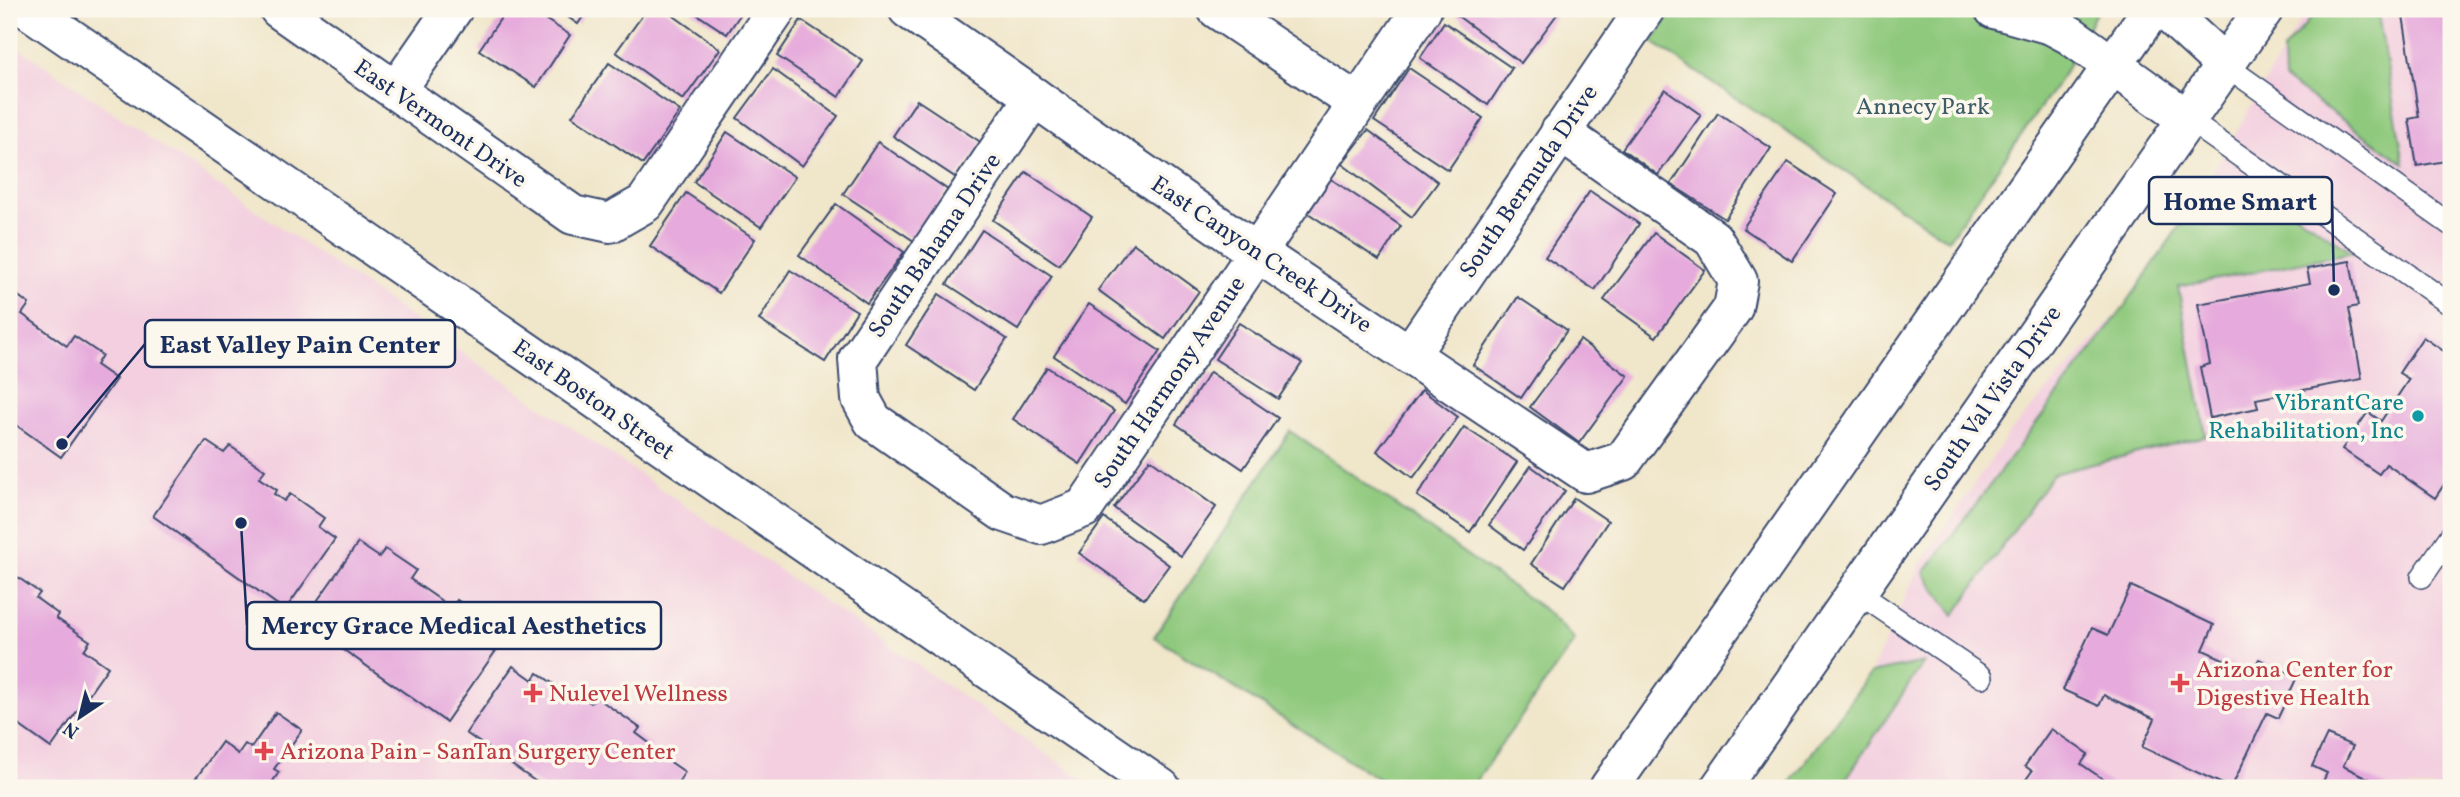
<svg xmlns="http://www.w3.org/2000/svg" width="2460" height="797" font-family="Vollkorn,serif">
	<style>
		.built { fill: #f3cfdf }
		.green { fill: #8fc97d; stroke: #557c6e; stroke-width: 2 }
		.building { fill: #e6abdc }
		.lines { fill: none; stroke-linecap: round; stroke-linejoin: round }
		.lane-casing { stroke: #3b4a6e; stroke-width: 24 }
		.street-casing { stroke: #3b4a6e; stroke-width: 42 }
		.secondary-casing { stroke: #3b4a6e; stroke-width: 42 }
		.lane { stroke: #fff; stroke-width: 21 }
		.street { stroke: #fff; stroke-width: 38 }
		.secondary { stroke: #fff; stroke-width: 38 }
		.culture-dot { fill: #0f9aa8; stroke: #fbf7ec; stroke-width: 2.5 }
		.health-dot { fill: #e0444e; stroke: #fbf7ec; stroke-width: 2.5 }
		.labels { text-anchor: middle; stroke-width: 7; stroke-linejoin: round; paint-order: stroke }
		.park-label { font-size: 24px; fill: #3e5d67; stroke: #fbf7ec }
		.street-label { font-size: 24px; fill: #1b2f5e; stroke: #fbf7ec }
		.culture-label { font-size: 24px; fill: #0d838f; stroke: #fbf7ec; text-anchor: end }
		.health-label { font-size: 24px; fill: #be3a42; stroke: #fbf7ec; text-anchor: start }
		.leader { fill: none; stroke: #1b2f5e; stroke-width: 2.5 }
		.callout-dot { fill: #1b2f5e; stroke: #fbf7ec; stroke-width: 2.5 }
		.callout { fill: #fbf7ec; stroke: #1b2f5e; stroke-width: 2.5 }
		.callout-label { font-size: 26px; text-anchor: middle; font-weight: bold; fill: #1b2f5e }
	</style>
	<rect width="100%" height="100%" fill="#fbf7ec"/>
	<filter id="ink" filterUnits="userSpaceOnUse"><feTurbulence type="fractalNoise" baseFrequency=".0143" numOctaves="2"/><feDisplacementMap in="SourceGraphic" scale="14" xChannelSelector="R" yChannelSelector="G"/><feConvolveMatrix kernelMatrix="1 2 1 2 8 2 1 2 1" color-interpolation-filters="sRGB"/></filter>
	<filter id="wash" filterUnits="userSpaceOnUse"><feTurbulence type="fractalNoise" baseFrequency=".00686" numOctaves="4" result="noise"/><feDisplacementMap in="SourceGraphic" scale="28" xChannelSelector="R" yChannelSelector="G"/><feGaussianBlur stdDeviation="1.57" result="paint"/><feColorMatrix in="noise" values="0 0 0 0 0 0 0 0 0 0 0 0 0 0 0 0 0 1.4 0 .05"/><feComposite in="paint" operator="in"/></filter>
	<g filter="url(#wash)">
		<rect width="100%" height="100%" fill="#f0e6ca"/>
		<g class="built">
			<polygon points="2307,9 2451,9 2451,788 1785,788 1871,673 1919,566 2009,433 2126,304 2201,193"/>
			<polygon points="9,41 1096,788 9,788"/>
		</g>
		<g class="green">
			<polygon points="1674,9 2098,9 2065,72 1948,240 1652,42"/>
			<polygon points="2319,9 2377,9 2404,163 2284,79 2283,50"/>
			<polygon points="2242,178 2353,252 2178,287 2206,436 2053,474 1954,616 1924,573 2126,304 2202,193"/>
			<polygon points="1290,431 1545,610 1575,640 1471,788 1393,788 1154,637"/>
			<polygon points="1924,662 1840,788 1786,788 1871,673"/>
		</g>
		<g id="blocks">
			<g class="building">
				<polygon points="507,9 529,9 570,35 536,87 479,50"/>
				<polygon points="556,9 588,9 578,24"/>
				<polygon points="647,9 664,9 720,49 683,100 616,52"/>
				<polygon points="689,9 744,9 727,34"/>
				<polygon points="1452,9 1553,9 1558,13 1521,63 1451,11"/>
				<polygon points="2402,9 2451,9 2451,160 2417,166 2409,119 2419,117"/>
				<polygon points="801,20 863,61 839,97 777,56"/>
				<polygon points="1444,22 1512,68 1488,105 1420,58"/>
				<polygon points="609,63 680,111 643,164 572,116"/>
				<polygon points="1409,68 1483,118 1448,170 1374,121"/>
				<polygon points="773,69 838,116 802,166 737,118"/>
				<polygon points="1665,89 1701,115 1658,175 1622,149"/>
				<polygon points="917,100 982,143 958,179 893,136"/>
				<polygon points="1718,113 1771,148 1725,219 1671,184"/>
				<polygon points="1368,130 1438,182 1412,217 1342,164"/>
				<polygon points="727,132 795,177 761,227 694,182"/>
				<polygon points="878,142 948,190 914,241 843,194"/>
				<polygon points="1788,162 1837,194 1792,261 1743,228"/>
				<polygon points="1026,172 1092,217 1059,265 993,220"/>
				<polygon points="1331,179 1401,226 1379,260 1308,213"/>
				<polygon points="1590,191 1639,224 1595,290 1545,257"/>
				<polygon points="686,193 755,239 719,293 650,246"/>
				<polygon points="836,204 904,252 867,303 799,255"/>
				<polygon points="982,230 1052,276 1018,330 947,284"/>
				<polygon points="1654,233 1705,270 1656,337 1604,300"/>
				<polygon points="1133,243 1199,291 1165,339 1098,290"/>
				<polygon points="2350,261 2358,306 2349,308 2362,379 2256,399 2258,408 2210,418 2200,367 2210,364 2198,304 2310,283 2307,269"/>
				<polygon points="790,270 857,311 825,362 759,320"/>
				<polygon points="9,289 29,304 22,314 67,346 74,336 102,355 96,365 116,379 61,457 9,420"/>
				<polygon points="939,294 1007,339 974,390 906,345"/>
				<polygon points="1518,297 1567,330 1521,398 1473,365"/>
				<polygon points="1089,304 1160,351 1125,404 1054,356"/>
				<polygon points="1239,323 1302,363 1278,399 1215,359"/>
				<polygon points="2423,337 2451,356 2451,474 2435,498 2386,464 2379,474 2342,449 2368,412 2381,421 2409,379 2399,373"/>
				<polygon points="1580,340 1628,376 1579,443 1530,407"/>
				<polygon points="1047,367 1114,411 1080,464 1013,419"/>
				<polygon points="1210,372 1278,418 1243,469 1176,424"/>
				<polygon points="1422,390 1458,417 1413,478 1377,451"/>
				<polygon points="1464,427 1517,462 1470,532 1417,496"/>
				<polygon points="206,441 224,453 230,446 265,470 259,478 277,490 274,494 284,501 290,494 324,518 318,527 335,539 285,610 153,516"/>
				<polygon points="1150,459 1216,507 1181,556 1114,508"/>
				<polygon points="1531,466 1565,491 1523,550 1489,525"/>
				<polygon points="1574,498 1608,521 1565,586 1531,564"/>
				<polygon points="1104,518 1169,565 1144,599 1079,553"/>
				<polygon points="358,543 379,557 385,549 416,570 410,579 452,608 457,600 489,622 483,629 502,642 446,722 303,621"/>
				<polygon points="9,571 40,593 36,598 58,614 56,618 90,641 84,650 108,667 51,748 9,718"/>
				<polygon points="2131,586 2214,625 2203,650 2252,672 2259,659 2297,677 2278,718 2267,713 2231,788 2142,747 2155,719 2104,695 2099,706 2063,690 2092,628 2108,635"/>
				<polygon points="513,666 533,680 538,673 576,700 580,695 591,703 596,697 640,728 636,733 652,745 650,748 685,772 679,781 690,788 545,788 466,733"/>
				<polygon points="276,712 302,730 274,769 279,772 273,781 284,788 189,788 222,742 238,754 245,744 251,748"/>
				<polygon points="2051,729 2088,754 2081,764 2116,788 2020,788 2032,771 2025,766"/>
				<polygon points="2327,735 2353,746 2343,766 2388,788 2320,788 2327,773 2312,766"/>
			</g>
		</g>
	</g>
	<g filter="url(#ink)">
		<use href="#blocks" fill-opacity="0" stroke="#3b4a6e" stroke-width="2"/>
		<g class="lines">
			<defs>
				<g id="lane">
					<polyline points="2225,65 2451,225"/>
					<polyline points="2187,119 2451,305"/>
					<polyline points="2422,577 2451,535"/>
					<polyline points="1857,592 1982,677"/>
				</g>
				<g id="street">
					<polyline points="28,9 1161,788"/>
					<polyline points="279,9 573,215 610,223 645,203 777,9"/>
					<polyline points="908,9 1256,252 1586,473 1623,461 1733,308 1738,281 1713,239 1560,132"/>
					<polyline points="1217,9 1357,103"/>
					<polyline points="1994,9 2051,25 2070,35 2187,119"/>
					<polyline points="2164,9 2225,65"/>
					<polyline points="396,91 453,9"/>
					<polyline points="1034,97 858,359 861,399 873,421 1003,512 1041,525 1084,508 1422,9"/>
					<polyline points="1411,353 1645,9"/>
				</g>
				<g id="secondary">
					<polyline points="1609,788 2152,9"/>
					<polyline points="1720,788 2264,9"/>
				</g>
			</defs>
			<use href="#lane" class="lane-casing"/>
			<use href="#street" class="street-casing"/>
			<use href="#secondary" class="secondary-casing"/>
			<use href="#lane" class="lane"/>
			<use href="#street" class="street"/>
			<use href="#secondary" class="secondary"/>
		</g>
	</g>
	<circle class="culture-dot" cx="2418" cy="416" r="7"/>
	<g class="health-dot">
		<path d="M2176.5 672.5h7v7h7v7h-7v7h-7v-7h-7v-7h7z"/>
		<path d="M529.5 682.5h7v7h7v7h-7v7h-7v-7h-7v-7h7z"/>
		<path d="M260.5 740.5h7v7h7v7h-7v7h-7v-7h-7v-7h7z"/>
	</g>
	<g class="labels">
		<g class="park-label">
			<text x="1923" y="114">Annecy Park</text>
		</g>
		<g class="street-label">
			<text transform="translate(441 123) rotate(35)" y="8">East Vermont Drive</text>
			<text transform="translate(1528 181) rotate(-56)" y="8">South Bermuda Drive</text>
			<text transform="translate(934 245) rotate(-56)" y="8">South Bahama Drive</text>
			<text transform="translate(1262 254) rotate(34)" y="8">East Canyon Creek Drive</text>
			<text transform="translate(1169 382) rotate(-56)" y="8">South Harmony Avenue</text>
			<text transform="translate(1992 398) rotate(-55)" y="8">South Val Vista Drive</text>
			<text transform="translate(594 399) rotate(35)" y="8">East Boston Street</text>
		</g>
		<g class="culture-label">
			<text x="2404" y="410">VibrantCare<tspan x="2404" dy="28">Rehabilitation, Inc</tspan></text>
		</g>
		<g class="health-label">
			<text x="2196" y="677">Arizona Center for<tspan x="2196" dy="28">Digestive Health</tspan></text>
			<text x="549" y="701">Nulevel Wellness</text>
			<text x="280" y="759">Arizona Pain - SanTan Surgery Center</text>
		</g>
	</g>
	<path class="leader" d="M2334 290L2332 201M62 444L145 344M241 523L247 625"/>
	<g class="callout-dot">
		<circle cx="2334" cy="290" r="7"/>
		<circle cx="62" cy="444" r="7"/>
		<circle cx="241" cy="523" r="7"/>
	</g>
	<g class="callout">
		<rect x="2149" y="177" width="183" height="47" rx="7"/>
		<rect x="145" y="320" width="310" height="47" rx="7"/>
		<rect x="247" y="602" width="414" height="47" rx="7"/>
	</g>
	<g class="callout-label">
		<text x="2240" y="210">Home Smart</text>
		<text x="300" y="353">East Valley Pain Center</text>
		<text x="454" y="634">Mercy Grace Medical Aesthetics</text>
	</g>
	<rect width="2460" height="797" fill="none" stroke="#fbf7ec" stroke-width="35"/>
	<g transform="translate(80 717) rotate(215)" stroke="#fbf7ec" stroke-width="5" paint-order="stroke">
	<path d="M0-5L12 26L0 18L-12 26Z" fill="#1b2f5e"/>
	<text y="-10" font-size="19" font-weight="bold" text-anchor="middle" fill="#1b2f5e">N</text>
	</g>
</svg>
